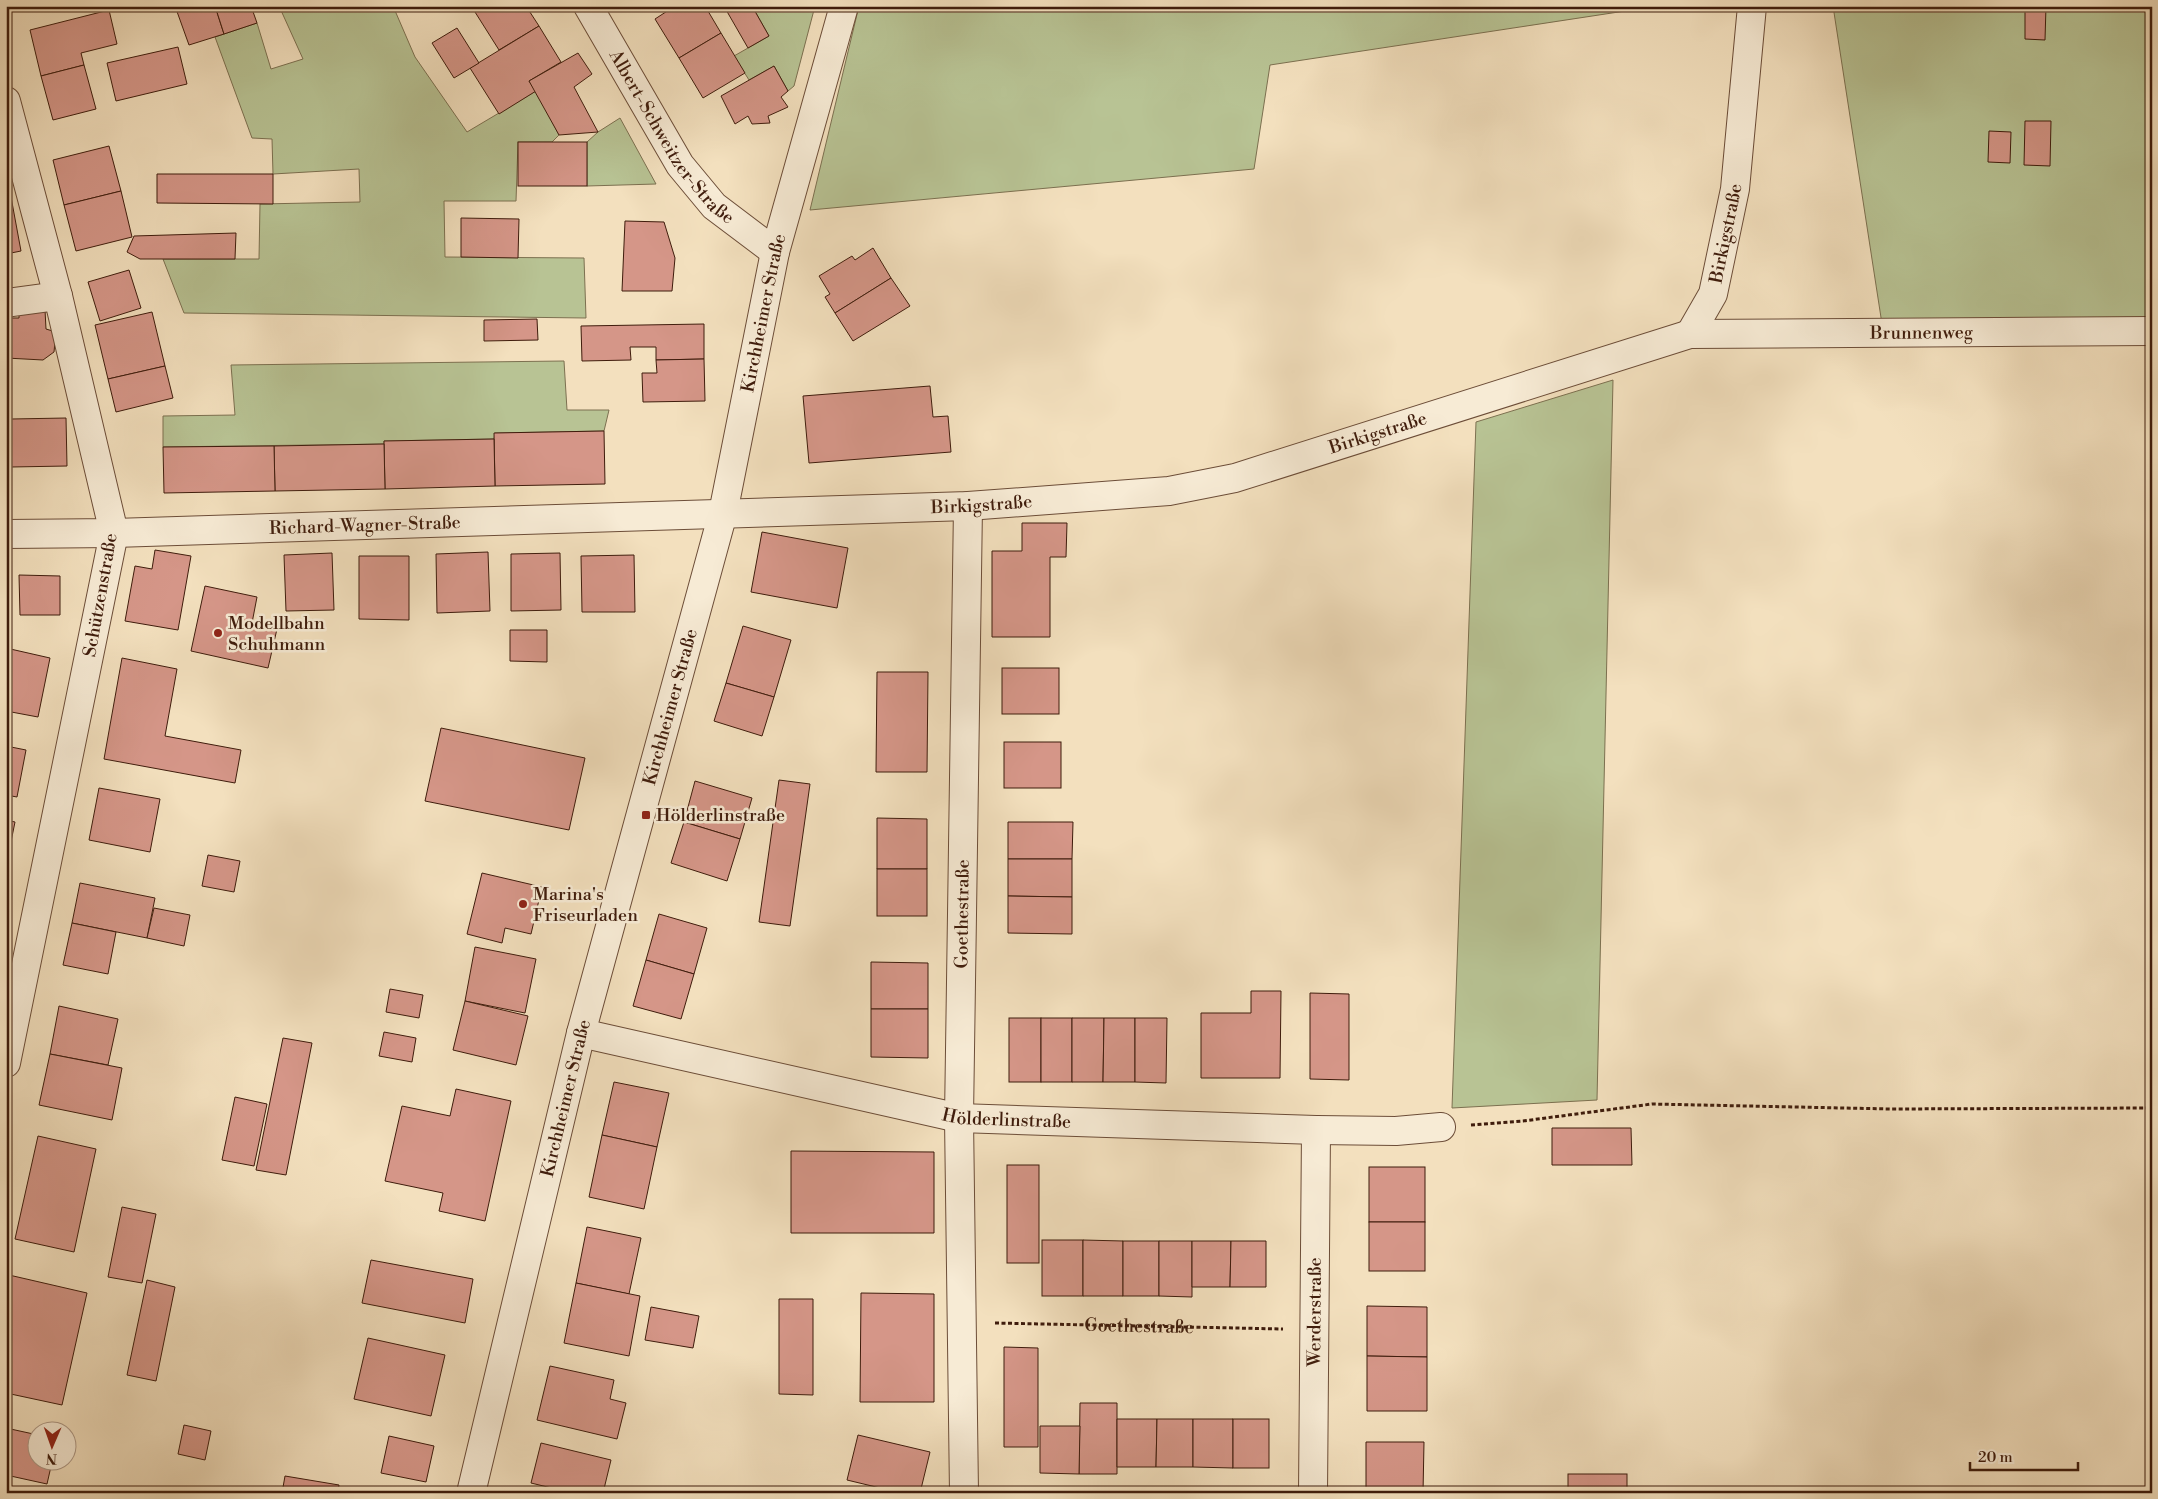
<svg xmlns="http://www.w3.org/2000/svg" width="2158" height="1499" font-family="'Libre Bodoni',serif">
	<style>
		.green { fill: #b8c394; stroke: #7c7050 }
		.building { fill: #d59688; stroke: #3f1c0c }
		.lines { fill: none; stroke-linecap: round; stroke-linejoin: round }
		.minor-casing { stroke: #6c4d38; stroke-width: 30 }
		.path { stroke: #3f1c0c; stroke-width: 3; stroke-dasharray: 4 2.5; stroke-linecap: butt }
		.minor { stroke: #f7ebd5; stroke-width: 28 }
		.poi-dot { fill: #8f2418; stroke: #f7ebd5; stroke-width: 2 }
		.labels { text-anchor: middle; stroke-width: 5; stroke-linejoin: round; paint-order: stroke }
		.street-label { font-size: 18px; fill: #3f1c0c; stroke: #f7ebd5 }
		.poi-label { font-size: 18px; fill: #3f1c0c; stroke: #f7ebd5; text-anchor: start }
	</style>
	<rect width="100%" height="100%" fill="#f3e0be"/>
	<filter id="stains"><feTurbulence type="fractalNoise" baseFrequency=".004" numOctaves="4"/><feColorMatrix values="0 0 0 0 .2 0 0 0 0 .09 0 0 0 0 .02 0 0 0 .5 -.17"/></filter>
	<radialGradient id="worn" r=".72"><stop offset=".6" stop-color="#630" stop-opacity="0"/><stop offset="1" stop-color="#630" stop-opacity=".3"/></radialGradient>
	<g class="green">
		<polygon points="279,6 393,6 415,57 467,132 536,91 559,135 552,142 518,142 516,201 444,201 445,257 584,258 586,318 184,313 163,259 259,259 260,204 360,202 359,169 273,174 272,139 252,138 215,37 257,23 271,69 303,59"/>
		<polygon points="752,6 815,6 794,86 788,91 774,66 749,80 734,56 769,36"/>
		<polygon points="859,6 1658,6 1270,65 1254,169 810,210"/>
		<polygon points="1833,6 2152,6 2152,322 1882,324"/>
		<polygon points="620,118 656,184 587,186 587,142 598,132"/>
		<polygon points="564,361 567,410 609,410 604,431 495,433 494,439 384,441 384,444 163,447 163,416 235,415 231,365"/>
		<polygon points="1613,380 1597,1100 1452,1108 1476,422"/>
	</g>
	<g class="building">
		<polygon points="175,6 215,6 224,34 189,45"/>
		<polygon points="215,6 251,6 257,23 224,34"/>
		<polygon points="486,6 526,6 539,26 499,50 475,12"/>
		<polygon points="675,6 705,6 721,33 679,58 655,19"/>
		<polygon points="728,6 752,6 769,36 748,48 725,8"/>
		<polygon points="2025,6 2046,6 2045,40 2025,39"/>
		<polygon points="109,10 117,44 81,53 84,65 41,76 30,30"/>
		<polygon points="539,26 561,62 529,81 536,91 499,114 470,68"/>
		<polygon points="457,28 479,63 454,78 432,43"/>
		<polygon points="721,33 745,73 703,98 679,58"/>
		<polygon points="178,47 187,84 116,101 107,63"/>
		<polygon points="578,53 592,74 574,87 598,132 559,135 529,81"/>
		<polygon points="84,65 96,109 53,120 41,76"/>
		<polygon points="774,66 788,91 781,97 788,107 768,116 770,123 752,124 748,116 735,124 721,96"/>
		<polygon points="2025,121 2051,121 2050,166 2024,165"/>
		<polygon points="1989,131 2011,132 2010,163 1988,162"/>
		<rect x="518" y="142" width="69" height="44"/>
		<polygon points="109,146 121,191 64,205 53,160"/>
		<polygon points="157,174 273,174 273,204 157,203"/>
		<polygon points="121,191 132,237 76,251 64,205"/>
		<polygon points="11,197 21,251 6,254 6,198"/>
		<polygon points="461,218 519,219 518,258 461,257"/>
		<polygon points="625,221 664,222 675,258 672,291 622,291"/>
		<polygon points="236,233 235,259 140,259 127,252 134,236"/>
		<polygon points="873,248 891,278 835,313 825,297 830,294 819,276 852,256 855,260"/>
		<polygon points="129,270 141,308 100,321 88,282"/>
		<polygon points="891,278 910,306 853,341 835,313"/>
		<polygon points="19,309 45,310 46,329 56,332 54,352 43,360 6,358 6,318 19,318"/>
		<polygon points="152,312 165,366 108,379 95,325"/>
		<polygon points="537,319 538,340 484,341 484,320"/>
		<polygon points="704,324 704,359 656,360 656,347 630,347 631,360 582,361 581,326"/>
		<polygon points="704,359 705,401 643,402 642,373 657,373 656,360"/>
		<polygon points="165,366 173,398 116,412 108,379"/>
		<polygon points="930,386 933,417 948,416 951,452 809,463 803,396"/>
		<polygon points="66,418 67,466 11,467 11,419"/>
		<polygon points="604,431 605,484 495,486 494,433"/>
		<polygon points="494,439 495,486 385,489 384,441"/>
		<polygon points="384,444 385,489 275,491 274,446"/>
		<polygon points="274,446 275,491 164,493 163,447"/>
		<polygon points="1022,523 1067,523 1066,557 1050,557 1050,637 992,637 992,551 1022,551"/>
		<polygon points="762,532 848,548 837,608 751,592"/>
		<polygon points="155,550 191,556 178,630 125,621 135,566 152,569"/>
		<polygon points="488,552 490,611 437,613 436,554"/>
		<polygon points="332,553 334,610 286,611 284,555"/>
		<polygon points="560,553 561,610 511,611 511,554"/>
		<polygon points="634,555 635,612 582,612 581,556"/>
		<polygon points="359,556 409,556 409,620 359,619"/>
		<polygon points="19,575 60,576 60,615 20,615"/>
		<polygon points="205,586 257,597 252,623 277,629 268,668 191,651"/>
		<polygon points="743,626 791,640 774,697 726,683"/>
		<polygon points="510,630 547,630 547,662 510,661"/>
		<polygon points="6,648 50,658 38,717 6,711"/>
		<polygon points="122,658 177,669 165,736 241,750 235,783 104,759"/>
		<rect x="1002" y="668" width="57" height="46"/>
		<polygon points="877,672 928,672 927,772 876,772"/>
		<polygon points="726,683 774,697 762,736 714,721"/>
		<polygon points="441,728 585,758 569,830 425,801"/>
		<rect x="1004" y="742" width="57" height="46"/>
		<polygon points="6,746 26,750 17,797 6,795"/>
		<polygon points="779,780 810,784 790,926 759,922"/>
		<polygon points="695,781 752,798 740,839 684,822"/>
		<polygon points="99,788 160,799 150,852 89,840"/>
		<polygon points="877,818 927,819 927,869 877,869"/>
		<polygon points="6,820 15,822 6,866"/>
		<polygon points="684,822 740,839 727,881 671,863"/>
		<polygon points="1008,822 1073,822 1072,859 1008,859"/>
		<polygon points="208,855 240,861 234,892 202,886"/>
		<polygon points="1008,859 1072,859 1072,897 1008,896"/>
		<rect x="877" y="869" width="50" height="47"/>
		<polygon points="482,873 542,887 531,934 505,928 502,943 467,934"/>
		<polygon points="80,883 155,898 147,938 72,923"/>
		<polygon points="1008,896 1072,897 1072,934 1008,933"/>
		<polygon points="154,908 190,915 184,946 147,938"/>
		<polygon points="659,914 707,928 694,974 646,960"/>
		<polygon points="72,923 116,932 108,974 63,965"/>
		<polygon points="475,947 536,959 525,1013 465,1001"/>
		<polygon points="646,960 694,974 681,1019 633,1006"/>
		<polygon points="871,962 928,963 928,1009 871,1009"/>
		<polygon points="390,989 423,995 419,1018 386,1012"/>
		<polygon points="1251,991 1281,991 1280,1078 1201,1078 1201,1013 1251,1013"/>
		<polygon points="1310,993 1349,994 1349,1080 1310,1079"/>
		<polygon points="465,1001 528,1016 516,1065 453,1050"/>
		<polygon points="59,1006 118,1019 108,1065 50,1054"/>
		<polygon points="871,1009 928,1009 928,1058 871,1057"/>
		<rect x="1009" y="1018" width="32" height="64"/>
		<rect x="1041" y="1018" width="31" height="64"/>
		<polygon points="1072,1018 1104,1018 1103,1082 1072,1082"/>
		<polygon points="1104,1018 1135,1018 1135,1082 1103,1082"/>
		<polygon points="1135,1018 1167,1018 1166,1083 1135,1082"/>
		<polygon points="384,1032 416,1038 412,1062 379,1056"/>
		<polygon points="283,1038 312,1043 286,1175 256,1170"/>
		<polygon points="50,1054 122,1068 112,1120 39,1105"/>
		<polygon points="614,1082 669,1093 657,1147 602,1135"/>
		<polygon points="456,1089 511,1101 485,1221 439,1211 443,1193 385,1181 402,1106 450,1116"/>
		<polygon points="235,1097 267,1104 254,1166 222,1160"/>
		<polygon points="1552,1128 1631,1128 1632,1165 1552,1165"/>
		<polygon points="602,1135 657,1147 644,1209 589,1197"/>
		<polygon points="38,1136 96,1149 74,1252 15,1239"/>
		<polygon points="791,1151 934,1152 934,1233 791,1233"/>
		<rect x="1007" y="1165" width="32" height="98"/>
		<rect x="1369" y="1167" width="56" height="55"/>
		<polygon points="122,1207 156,1214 142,1283 108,1277"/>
		<rect x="1369" y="1222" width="56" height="49"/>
		<polygon points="587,1227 641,1238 629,1294 576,1283"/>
		<rect x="1042" y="1240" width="41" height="56"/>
		<polygon points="1083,1240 1123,1241 1123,1296 1083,1296"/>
		<rect x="1123" y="1241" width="36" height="55"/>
		<polygon points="1159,1241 1192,1241 1192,1297 1159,1296"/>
		<polygon points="1192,1241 1231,1241 1230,1287 1192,1287"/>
		<polygon points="1231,1241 1266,1241 1266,1287 1230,1287"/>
		<polygon points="371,1260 473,1279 465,1323 362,1303"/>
		<polygon points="9,1275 87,1293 62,1405 6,1393 6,1286"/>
		<polygon points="147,1280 175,1287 156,1381 127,1375"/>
		<polygon points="576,1283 640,1296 629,1356 564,1343"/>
		<polygon points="861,1293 934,1294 934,1402 860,1402"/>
		<polygon points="779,1299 813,1299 813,1395 779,1394"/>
		<polygon points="1367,1306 1427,1307 1427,1357 1367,1356"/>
		<polygon points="651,1307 699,1316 693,1348 645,1340"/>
		<polygon points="368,1338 445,1355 431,1416 354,1399"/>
		<polygon points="1004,1347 1038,1348 1038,1447 1004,1447"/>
		<polygon points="1367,1356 1427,1357 1427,1411 1367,1411"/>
		<polygon points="550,1366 614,1380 610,1399 626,1403 617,1439 537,1420"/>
		<polygon points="1080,1403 1117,1403 1117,1474 1079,1474"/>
		<polygon points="1117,1419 1157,1419 1156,1467 1117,1467"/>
		<polygon points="1157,1419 1193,1419 1193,1467 1156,1467"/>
		<polygon points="1193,1419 1233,1419 1233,1468 1193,1467"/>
		<rect x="1233" y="1419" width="36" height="49"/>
		<polygon points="184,1425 211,1431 205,1460 178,1454"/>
		<polygon points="1040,1426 1080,1426 1079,1474 1040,1473"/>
		<polygon points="6,1428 38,1435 38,1462 52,1462 47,1484 6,1475"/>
		<polygon points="858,1435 930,1452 920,1493 901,1493 847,1480"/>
		<polygon points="389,1436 434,1446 426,1482 381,1473"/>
		<polygon points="1366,1442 1424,1442 1423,1493 1366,1493"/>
		<polygon points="541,1443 611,1460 603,1493 572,1493 531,1483"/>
		<rect x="1568" y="1474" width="59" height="19"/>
		<polygon points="285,1476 339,1485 338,1493 282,1493"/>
	</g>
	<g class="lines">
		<defs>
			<g id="minor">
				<path id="s2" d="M588,6l92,159 34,41 61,46"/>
				<polyline points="6,101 58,296 114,533 6,1063"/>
				<polyline points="6,303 58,296"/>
				<path id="s3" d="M1690,334l23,-40 22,-105 17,-183"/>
				<path id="s4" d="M6,534l108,-1 854,-27 201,-15 66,-13 455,-144 462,-3"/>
				<path id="s5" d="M581,1033l378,85 357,12 80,1 45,-4"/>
				<path id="s6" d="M471,1493l110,-460 142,-520 52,-261 69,-246"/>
				<path id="s7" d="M964,1493l-5,-375 9,-612"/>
				<path id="s8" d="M1313,1493l3,-363"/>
			</g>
		</defs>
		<use href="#minor" class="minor-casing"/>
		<g class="path">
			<polyline points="1471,1125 1523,1121 1652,1104 1891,1109 2152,1108"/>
			<path id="s1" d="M995,1323l288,6"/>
		</g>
		<use href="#minor" class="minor"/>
	</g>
	<g class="poi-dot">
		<circle cx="218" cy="633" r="5"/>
		<rect x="641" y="810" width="10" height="10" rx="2.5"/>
		<circle cx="523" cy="904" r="5"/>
	</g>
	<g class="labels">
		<g class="street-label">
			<text dy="6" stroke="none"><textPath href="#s2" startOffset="156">Albert-Schweitzer-Straße</textPath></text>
			<text dy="6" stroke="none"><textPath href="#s3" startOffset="108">Birkigstraße</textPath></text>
			<text dy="6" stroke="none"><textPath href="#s6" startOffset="1216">Kirchheimer Straße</textPath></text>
			<text dy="6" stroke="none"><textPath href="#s4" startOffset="1940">Brunnenweg</textPath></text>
			<text dy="6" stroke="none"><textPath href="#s4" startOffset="1381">Birkigstraße</textPath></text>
			<text dy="6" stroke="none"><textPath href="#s4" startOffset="976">Birkigstraße</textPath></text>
			<text dy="6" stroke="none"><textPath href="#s4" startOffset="359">Richard-Wagner-Straße</textPath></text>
			<text transform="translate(100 595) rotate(-80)" y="6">Schützenstraße</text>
			<text dy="6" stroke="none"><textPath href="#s6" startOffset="811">Kirchheimer Straße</textPath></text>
			<text dy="6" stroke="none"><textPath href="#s7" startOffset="579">Goethestraße</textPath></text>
			<text dy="6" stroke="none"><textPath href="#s6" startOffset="406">Kirchheimer Straße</textPath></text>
			<text dy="6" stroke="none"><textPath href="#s5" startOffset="435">Hölderlinstraße</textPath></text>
			<text dy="6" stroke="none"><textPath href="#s8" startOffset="181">Werderstraße</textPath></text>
			<text dy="6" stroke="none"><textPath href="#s1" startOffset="144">Goethestraße</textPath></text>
		</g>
		<g class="poi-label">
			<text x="228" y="629">Modellbahn<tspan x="228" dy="21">Schuhmann</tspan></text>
			<text x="656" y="821">Hölderlinstraße</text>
			<text x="533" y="900">Marina's<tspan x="533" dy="21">Friseurladen</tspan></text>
		</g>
	</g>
	<rect width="2158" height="1499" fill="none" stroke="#f3e0be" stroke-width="25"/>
	<rect x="8" y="8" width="2143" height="1484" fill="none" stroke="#3f1c0c" stroke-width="2.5"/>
	<rect x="12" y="12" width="2133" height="1474" fill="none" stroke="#3f1c0c"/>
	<g transform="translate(52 1446) rotate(182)"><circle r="24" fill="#f7ebd5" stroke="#ad9885"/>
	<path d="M0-4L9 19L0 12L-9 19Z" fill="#8f2418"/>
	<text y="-8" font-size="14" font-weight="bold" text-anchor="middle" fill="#3f1c0c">N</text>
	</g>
	<path d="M1970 1462v8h108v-8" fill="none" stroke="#3f1c0c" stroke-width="2.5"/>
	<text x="1978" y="1462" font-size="15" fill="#3f1c0c" stroke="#f7ebd5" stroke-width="4" paint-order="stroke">20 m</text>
	<rect width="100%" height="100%" filter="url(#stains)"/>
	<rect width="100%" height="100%" fill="url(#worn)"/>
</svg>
